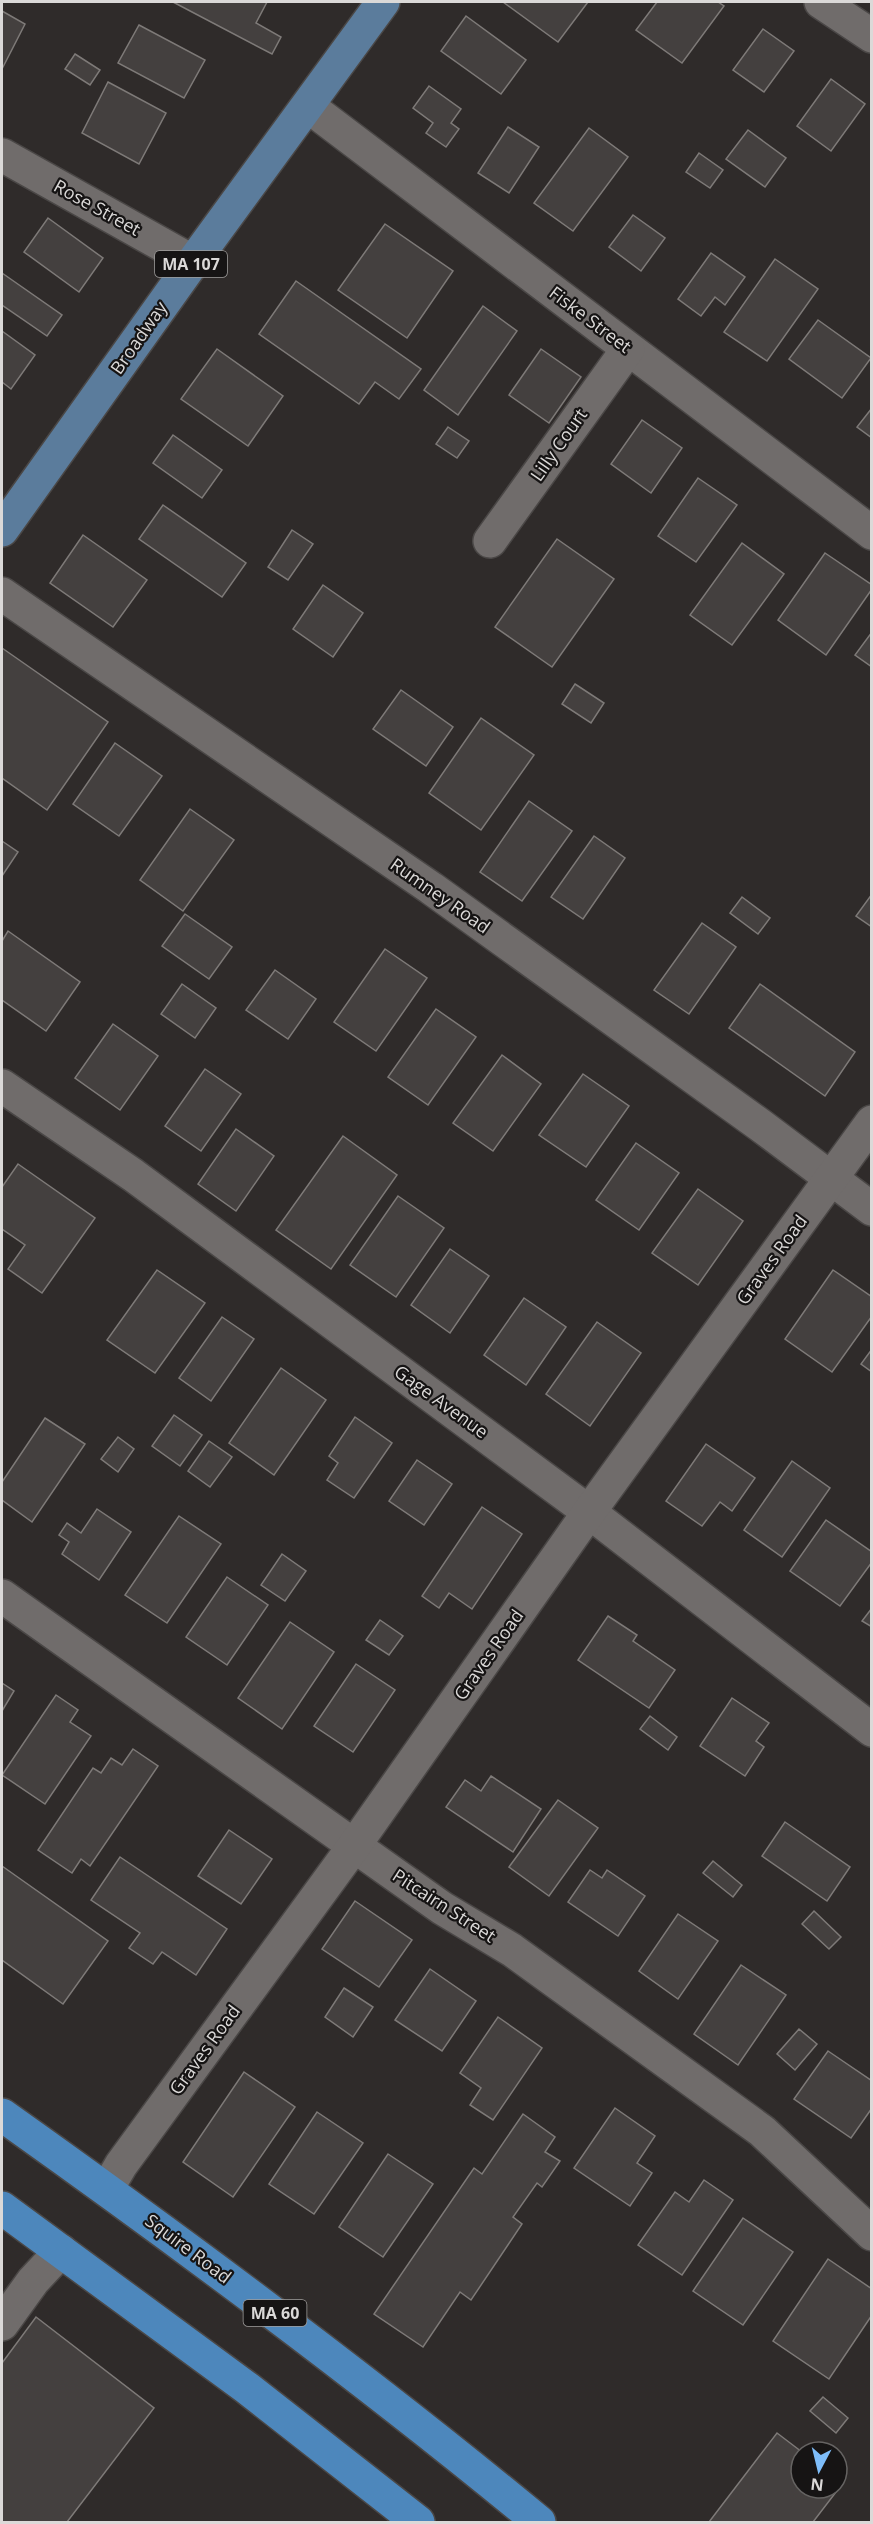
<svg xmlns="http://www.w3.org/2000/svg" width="873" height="2524" font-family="'Open Sans',sans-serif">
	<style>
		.building { fill: #44403f; stroke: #7e7a78; stroke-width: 1.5 }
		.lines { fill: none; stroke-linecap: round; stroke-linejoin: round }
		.minor-casing { stroke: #4a4746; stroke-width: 36 }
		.major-casing { stroke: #4a4746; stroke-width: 36 }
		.highway-casing { stroke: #4a4746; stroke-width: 36 }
		.minor { stroke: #706c6b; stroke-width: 33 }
		.major { stroke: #5b7c9c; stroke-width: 33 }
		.highway { stroke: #4d87bc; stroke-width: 33 }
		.labels { text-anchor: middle; stroke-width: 4.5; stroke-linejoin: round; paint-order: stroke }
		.shield { fill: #161414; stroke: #a09e9d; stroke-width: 1.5 }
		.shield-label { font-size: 16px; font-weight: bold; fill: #dbd9d8 }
		.street-label { font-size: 18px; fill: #dbd9d8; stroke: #161414 }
	</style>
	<rect width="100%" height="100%" fill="#2f2b2a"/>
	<g class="building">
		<polygon points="173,2 267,2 256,23 281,37 272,54"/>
		<polygon points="503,2 588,2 558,42"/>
		<polygon points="657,2 718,2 724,6 682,63 636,30"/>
		<polygon points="2,11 25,24 2,69"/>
		<polygon points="466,16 526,60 501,94 441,51"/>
		<polygon points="139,25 205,60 184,98 118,63"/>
		<polygon points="763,29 794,51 764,92 733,70"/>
		<polygon points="75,54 100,70 90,85 65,69"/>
		<polygon points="831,79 865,104 831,151 797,126"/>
		<polygon points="108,82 166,113 139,164 82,133"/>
		<polygon points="429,86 461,109 451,123 459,129 446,147 426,133 433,123 413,108"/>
		<polygon points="508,127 539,147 509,193 478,173"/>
		<polygon points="589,128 628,157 573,231 534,203"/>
		<polygon points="748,130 786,158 765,187 726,159"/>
		<polygon points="699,153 723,170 710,188 686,172"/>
		<polygon points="633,215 665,238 641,271 609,247"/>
		<polygon points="48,218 103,258 79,292 24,252"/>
		<polygon points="385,224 453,271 407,338 338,290"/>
		<polygon points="711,253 745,277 725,305 715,297 701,316 678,299"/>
		<polygon points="775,259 818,289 767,361 724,332"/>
		<polygon points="2,273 62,315 47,336 2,305"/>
		<polygon points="296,281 421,369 399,399 375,382 359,404 259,334"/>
		<polygon points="483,306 517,331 458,415 424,390"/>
		<polygon points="818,320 871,358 842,398 789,359"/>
		<polygon points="2,331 35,355 11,389 2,382"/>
		<polygon points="217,349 283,396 248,446 181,399"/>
		<polygon points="541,349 581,377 549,423 509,395"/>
		<polygon points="872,408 872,438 857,427"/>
		<polygon points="642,420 682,448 651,493 611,464"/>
		<polygon points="448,427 469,441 457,458 436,444"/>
		<polygon points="173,435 222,470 202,498 153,463"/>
		<polygon points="698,478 737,505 696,562 658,536"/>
		<polygon points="163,505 246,563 222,597 139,539"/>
		<polygon points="292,530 313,544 288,580 268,567"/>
		<polygon points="83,535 147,580 113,627 50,583"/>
		<polygon points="557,539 614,579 552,667 495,627"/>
		<polygon points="742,543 784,574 732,645 690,615"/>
		<polygon points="825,553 872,585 872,589 826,655 778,620"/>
		<polygon points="323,585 363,613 333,657 293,629"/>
		<polygon points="872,632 872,667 855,655"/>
		<polygon points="2,648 108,722 47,810 2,778"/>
		<polygon points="575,684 604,703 591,723 562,704"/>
		<polygon points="401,690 453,727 426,766 373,729"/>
		<polygon points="481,718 534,755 481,830 429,793"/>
		<polygon points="115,743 162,776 119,836 73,804"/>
		<polygon points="529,801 572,831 522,901 480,872"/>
		<polygon points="190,809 234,840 183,911 140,880"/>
		<polygon points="594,836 625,858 583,919 551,897"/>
		<polygon points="2,841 18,852 2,876"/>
		<polygon points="872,894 872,927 856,916"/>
		<polygon points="742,897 770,918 758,934 730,913"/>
		<polygon points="185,914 232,947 209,979 162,946"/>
		<polygon points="702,923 736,947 689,1014 654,990"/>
		<polygon points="8,931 80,982 46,1031 2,1000 2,941"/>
		<polygon points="385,949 427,978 376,1051 334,1022"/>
		<polygon points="275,970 316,999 288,1039 246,1010"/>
		<polygon points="182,984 216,1008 195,1038 161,1014"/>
		<polygon points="760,984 855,1052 825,1096 729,1028"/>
		<polygon points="436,1009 476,1037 428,1105 388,1077"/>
		<polygon points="113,1024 158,1056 120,1110 75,1078"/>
		<polygon points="502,1055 541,1084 493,1151 453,1123"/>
		<polygon points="205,1069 241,1094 201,1151 165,1126"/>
		<polygon points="583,1074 629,1106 586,1167 539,1135"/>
		<polygon points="236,1129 274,1156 236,1211 198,1184"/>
		<polygon points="343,1136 397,1175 331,1269 276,1230"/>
		<polygon points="636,1143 679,1173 639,1230 596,1200"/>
		<polygon points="18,1164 95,1218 42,1293 8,1269 25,1245 2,1229 2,1187"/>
		<polygon points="698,1189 743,1221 698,1285 652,1253"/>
		<polygon points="398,1196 444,1228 396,1297 350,1265"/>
		<polygon points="450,1249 489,1276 450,1333 411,1305"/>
		<polygon points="157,1270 205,1303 155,1373 107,1340"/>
		<polygon points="833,1270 872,1297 872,1316 832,1372 785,1339"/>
		<polygon points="524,1298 566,1327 526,1385 484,1355"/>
		<polygon points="222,1317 254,1339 211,1401 179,1378"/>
		<polygon points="597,1322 641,1353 590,1426 546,1394"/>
		<polygon points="872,1349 872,1372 861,1364"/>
		<polygon points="281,1368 326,1400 274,1475 229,1443"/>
		<polygon points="174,1415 202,1435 180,1466 152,1446"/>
		<polygon points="355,1417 392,1443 354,1498 327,1480 338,1463 329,1456"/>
		<polygon points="45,1418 85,1444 32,1522 2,1500 2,1482"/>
		<polygon points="118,1437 134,1449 118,1472 101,1459"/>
		<polygon points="209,1441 232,1457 210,1487 188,1471"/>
		<polygon points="706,1444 755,1478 732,1511 720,1502 702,1526 666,1501"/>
		<polygon points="417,1460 452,1484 424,1525 389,1501"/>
		<polygon points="792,1461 830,1488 782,1557 744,1530"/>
		<polygon points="482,1507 522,1534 472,1609 449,1593 439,1608 422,1596"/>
		<polygon points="97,1509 131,1532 99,1580 62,1554 69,1542 59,1535 67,1523 81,1533"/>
		<polygon points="179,1516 221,1544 167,1623 125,1595"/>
		<polygon points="826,1520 872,1552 872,1562 840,1606 790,1571"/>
		<polygon points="282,1554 306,1571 285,1601 261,1585"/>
		<polygon points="227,1577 268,1605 227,1665 186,1637"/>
		<polygon points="872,1608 872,1627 862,1621"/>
		<polygon points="608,1616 637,1635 633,1641 675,1670 649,1708 578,1660"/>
		<polygon points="380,1620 403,1636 389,1655 366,1640"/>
		<polygon points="290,1622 334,1652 282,1729 238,1698"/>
		<polygon points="356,1664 395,1690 353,1752 314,1726"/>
		<polygon points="2,1683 14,1691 2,1711"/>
		<polygon points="56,1695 78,1710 70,1722 91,1736 45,1804 2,1775"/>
		<polygon points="732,1698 769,1723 756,1741 764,1747 745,1776 700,1746"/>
		<polygon points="650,1716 677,1737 668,1750 640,1729"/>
		<polygon points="133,1749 158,1766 90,1866 81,1859 72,1873 38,1850 93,1768 101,1773 111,1758 122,1765"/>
		<polygon points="491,1776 541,1809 513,1852 446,1807 465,1780 481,1791"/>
		<polygon points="558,1800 598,1828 549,1896 509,1867"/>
		<polygon points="785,1822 850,1867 827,1901 762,1856"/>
		<polygon points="229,1830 272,1859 241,1904 198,1876"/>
		<polygon points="120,1857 227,1929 196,1975 162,1952 153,1964 129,1948 140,1933 91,1900"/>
		<polygon points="713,1861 742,1885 733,1897 703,1873"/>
		<polygon points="2,1866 108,1941 63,2004 2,1960"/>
		<polygon points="590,1870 602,1878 607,1870 645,1896 618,1936 568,1902"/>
		<polygon points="355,1901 412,1940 379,1987 322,1949"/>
		<polygon points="814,1911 841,1937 829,1949 802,1924"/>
		<polygon points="678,1914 718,1941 678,1999 639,1971"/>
		<polygon points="741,1965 786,1995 738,2065 694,2034"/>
		<polygon points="430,1969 476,2001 442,2051 395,2020"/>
		<polygon points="344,1988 373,2007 353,2037 325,2017"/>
		<polygon points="498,2017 542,2048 493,2120 470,2105 481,2088 460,2073"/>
		<polygon points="799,2029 817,2044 795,2070 777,2054"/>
		<polygon points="828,2051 872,2081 872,2108 851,2138 794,2099"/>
		<polygon points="244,2072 295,2107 233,2197 183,2162"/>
		<polygon points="615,2108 655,2136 637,2163 652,2173 630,2206 574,2168"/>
		<polygon points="317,2112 363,2143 314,2214 269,2184"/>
		<polygon points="523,2114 555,2137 545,2152 560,2161 542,2187 537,2183 513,2217 522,2224 471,2300 460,2292 423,2347 374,2314 474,2168 482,2174"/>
		<polygon points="388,2154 433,2184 383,2257 339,2227"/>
		<polygon points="704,2180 733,2200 682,2275 638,2245 675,2192 689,2202"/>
		<polygon points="743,2218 793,2252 743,2325 693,2291"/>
		<polygon points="828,2259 872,2289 872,2315 829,2379 773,2341"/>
		<polygon points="36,2317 154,2408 67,2522 2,2522 2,2363"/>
		<polygon points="823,2397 848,2418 836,2433 810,2411"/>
		<polygon points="777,2433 802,2452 801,2488 837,2488 837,2479 843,2483 813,2522 709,2522"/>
	</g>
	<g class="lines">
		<defs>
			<g id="minor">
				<polyline points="821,2 872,36"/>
				<polyline points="308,106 872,533"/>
				<polyline points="2,155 193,262"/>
				<polyline points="490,541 628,349"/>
				<polyline points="2,594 431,888 760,1125 872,1209"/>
				<polyline points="2,1086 133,1175 589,1512 872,1730"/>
				<polyline points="2,1596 442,1908 512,1950 762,2131 872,2234"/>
				<polyline points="107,2189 121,2165 354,1846 589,1512 872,1122"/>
				<polyline points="2,2324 33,2281 61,2251"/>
			</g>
			<polyline id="major" points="2,530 193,262 383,2"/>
			<g id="highway">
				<path d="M2,2115c183,130 364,264 537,407"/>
				<polyline points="2,2208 247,2388 418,2522"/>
			</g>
		</defs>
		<use href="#minor" class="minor-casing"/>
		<use href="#major" class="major-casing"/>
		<use href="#highway" class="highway-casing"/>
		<use href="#minor" class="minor"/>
		<use href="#major" class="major"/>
		<use href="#highway" class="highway"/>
	</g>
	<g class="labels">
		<g class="shield">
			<rect x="155" y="251" width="72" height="26" rx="4.5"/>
			<rect x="243.5" y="2300" width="63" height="26" rx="4.5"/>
		</g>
		<g class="shield-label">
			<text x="191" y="270">MA 107</text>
			<text x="275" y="2319">MA 60</text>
		</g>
		<g class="street-label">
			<text transform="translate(97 208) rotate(29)" y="6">Rose Street</text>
			<text transform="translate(590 320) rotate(37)" y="6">Fiske Street</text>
			<text transform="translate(139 338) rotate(-55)" y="6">Broadway</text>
			<text transform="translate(559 445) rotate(-55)" y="6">Lilly Court</text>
			<text transform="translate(440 896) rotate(35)" y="6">Rumney Road</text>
			<text transform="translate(772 1260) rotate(-54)" y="6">Graves Road</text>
			<text transform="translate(441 1402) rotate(36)" y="6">Gage Avenue</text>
			<text transform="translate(489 1655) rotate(-55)" y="6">Graves Road</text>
			<text transform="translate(444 1906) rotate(33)" y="6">Pitcairn Street</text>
			<text transform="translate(205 2050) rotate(-54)" y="6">Graves Road</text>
			<text transform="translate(188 2249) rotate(37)" y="6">Squire Road</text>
		</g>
	</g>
	<rect width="873" height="2524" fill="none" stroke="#dbd9d8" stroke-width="6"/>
	<g transform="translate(819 2470) rotate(187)"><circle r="28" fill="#161414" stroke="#656362" stroke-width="1.5"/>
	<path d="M0-4.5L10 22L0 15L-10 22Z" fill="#7ebdf9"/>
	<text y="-9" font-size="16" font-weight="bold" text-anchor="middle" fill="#dbd9d8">N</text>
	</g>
</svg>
